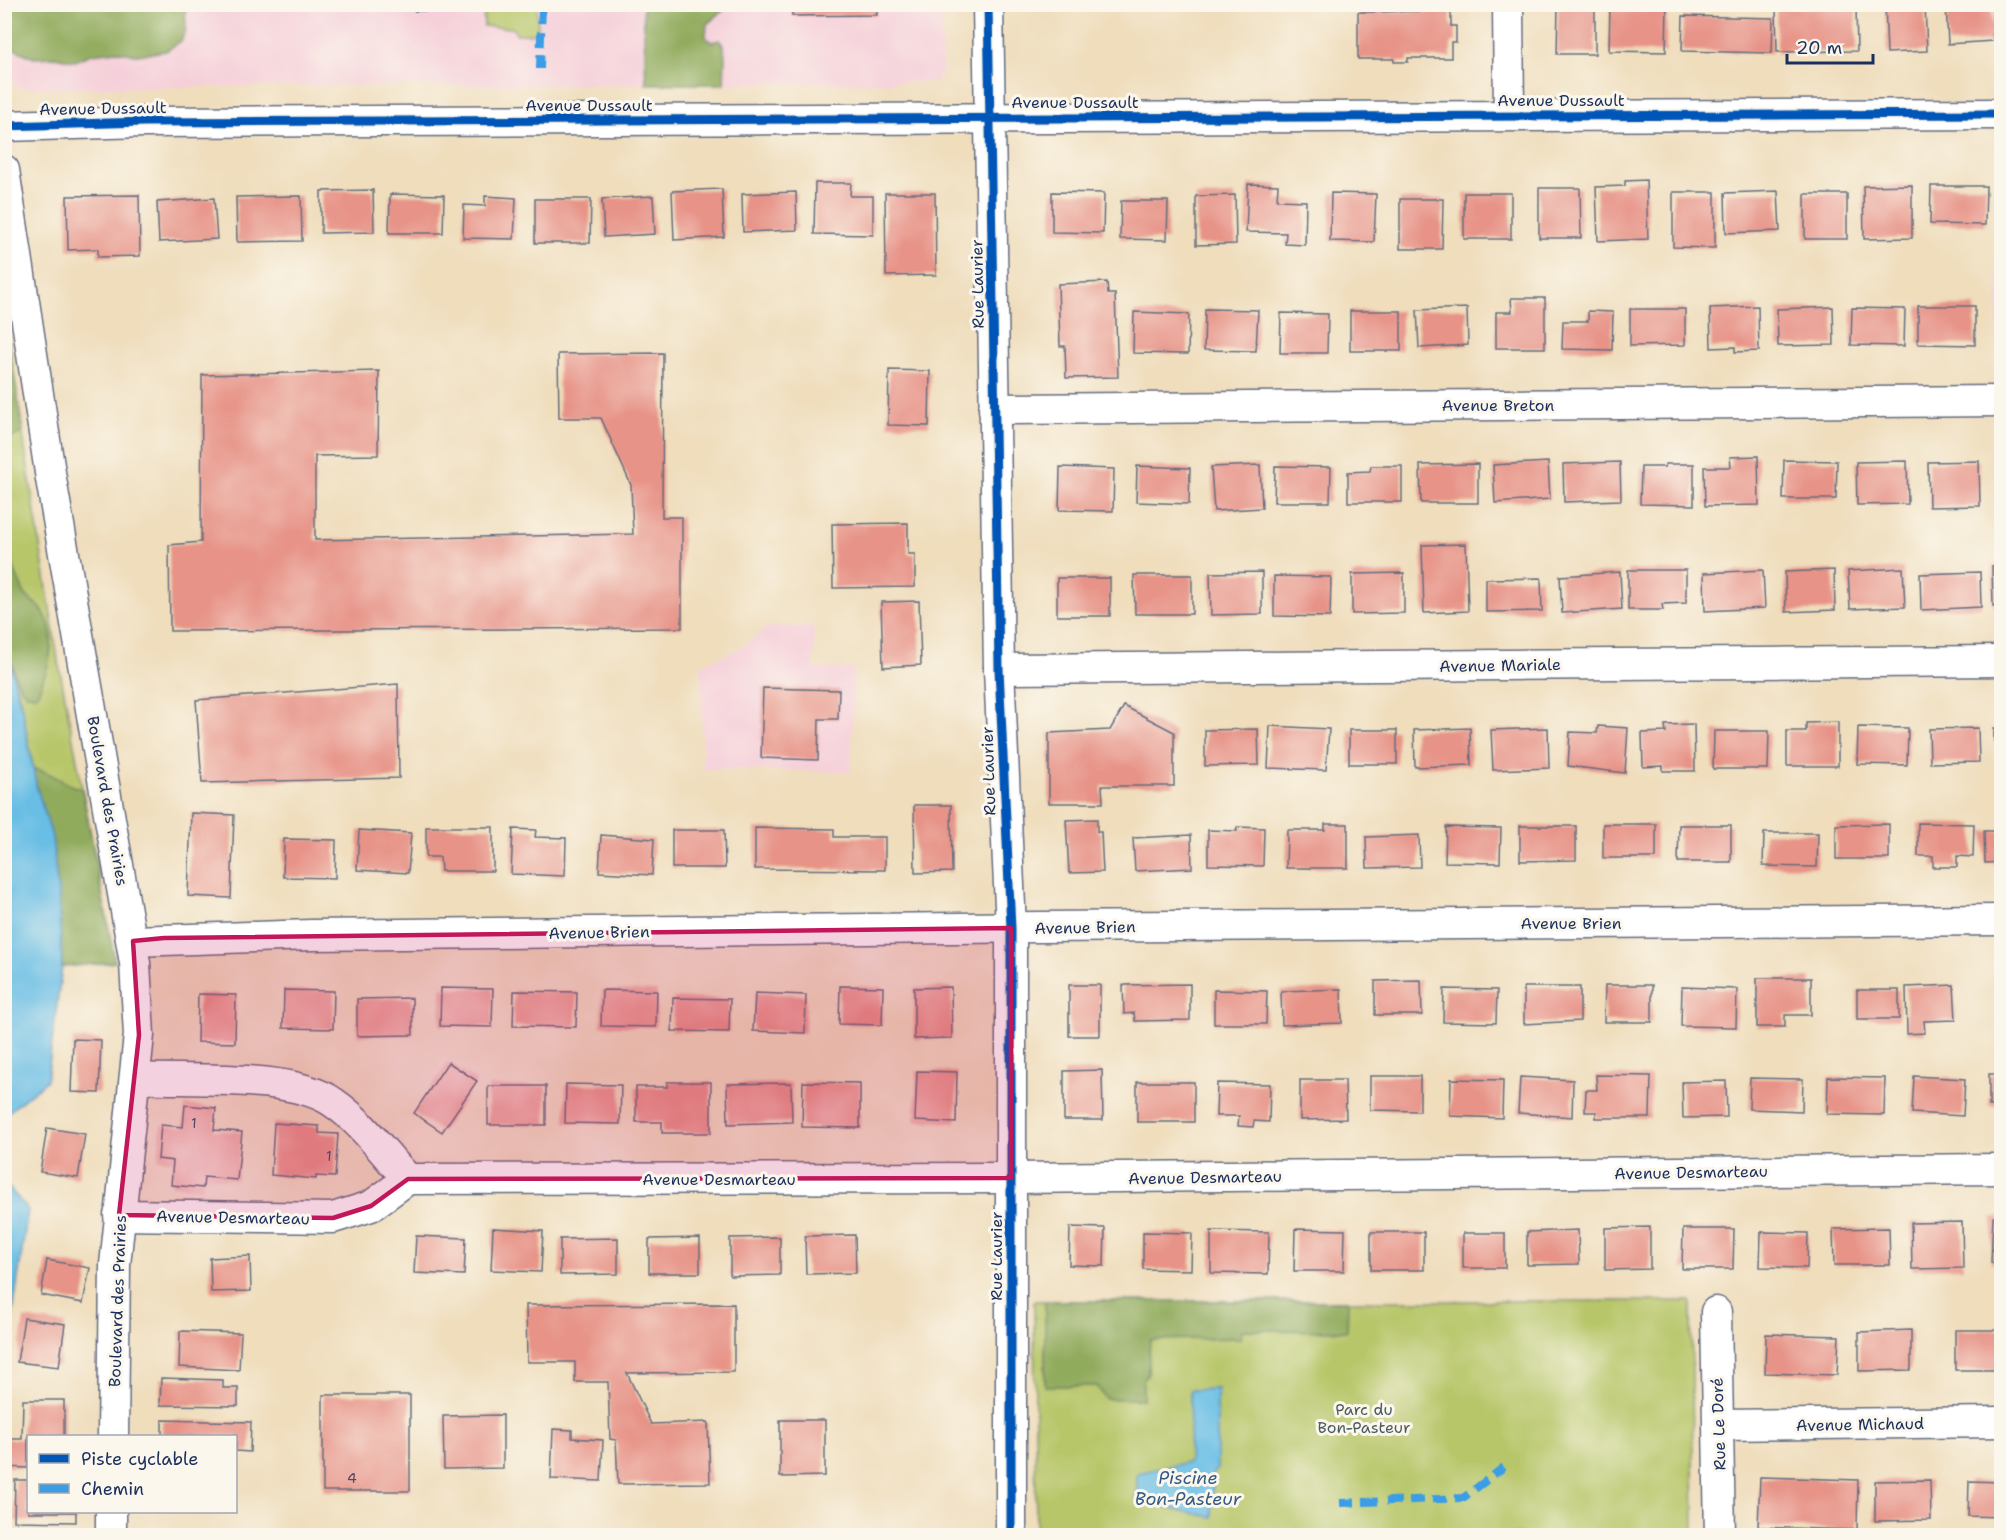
<svg xmlns="http://www.w3.org/2000/svg" width="2006" height="1540" font-family="'Shantell Sans',sans-serif">
	<style>
		.built { fill: #f5cfd9 }
		.green { fill: #b7c669; stroke: #697a64; stroke-width: 1.5 }
		.forest { fill: #91ab5d; stroke: #566d5e; stroke-width: 1.5 }
		.water { fill: #69bee5; stroke: #4276a2; stroke-width: 1.5 }
		.building { fill: #e79387 }
		.lines { fill: none; stroke-linecap: round; stroke-linejoin: round }
		.minor-casing { stroke: #656c7f; stroke-width: 33 }
		.minor { stroke: #fff; stroke-width: 30 }
		.quiet { stroke: #3b9de6; stroke-width: 8; stroke-dasharray: 15 8; stroke-linecap: butt }
		.cycleway-casing { stroke: #fbf7ec; stroke-width: 13 }
		.cycleway { stroke: #0057b8; stroke-width: 9 }
		.marked { fill: #c2185b; fill-opacity: 0.2; stroke: #c2185b; stroke-width: 4.5; stroke-linejoin: round }
		.labels { text-anchor: middle; stroke-width: 6; stroke-linejoin: round; paint-order: stroke }
		.number-label { font-size: 14px; fill: #4e4868 }
		.street-label { font-size: 16px; fill: #1b2f5e; stroke: #fbf7ec }
		.park-label { font-size: 16px; fill: #4a5c61; stroke: #fbf7ec }
		.water-label { font-size: 18px; font-style: italic; fill: #325a86; stroke: #fbf7ec }
	</style>
	<rect width="100%" height="100%" fill="#fbf7ec"/>
	<filter id="ink" filterUnits="userSpaceOnUse"><feTurbulence type="fractalNoise" baseFrequency=".0167" numOctaves="2"/><feDisplacementMap in="SourceGraphic" scale="12" xChannelSelector="R" yChannelSelector="G"/><feConvolveMatrix kernelMatrix="1 2 1 2 8 2 1 2 1" color-interpolation-filters="sRGB"/></filter>
	<filter id="wash" filterUnits="userSpaceOnUse"><feTurbulence type="fractalNoise" baseFrequency=".008" numOctaves="4" result="noise"/><feDisplacementMap in="SourceGraphic" scale="24" xChannelSelector="R" yChannelSelector="G"/><feGaussianBlur stdDeviation="1.35" result="paint"/><feColorMatrix in="noise" values="0 0 0 0 0 0 0 0 0 0 0 0 0 0 0 0 0 1.4 0 .05"/><feComposite in="paint" operator="in"/></filter>
	<g filter="url(#wash)">
		<rect width="100%" height="100%" fill="#efddbc"/>
		<g class="built">
			<polygon points="4,5 942,5 942,73 935,82 21,88 13,84 12,78"/>
			<polygon points="2001,131 2002,369 1997,369 1999,149"/>
			<polygon points="814,626 814,669 854,668 851,772 703,769 701,664 731,653 753,639 766,627"/>
		</g>
		<g class="green">
			<polygon points="483,5 537,5 538,28 532,34 517,34 512,28 484,26"/>
			<polygon points="4,314 58,660 115,962 62,967 52,836 37,788 22,709 5,641"/>
			<polygon points="1034,1301 1691,1301 1694,1535 1036,1535"/>
		</g>
		<g class="forest">
			<polygon points="4,5 185,5 186,29 181,41 166,51 137,55 117,51 91,54 75,61 54,57 34,58 8,46"/>
			<polygon points="643,5 723,5 723,11 707,24 706,37 712,42 719,40 724,46 725,58 724,84 646,84"/>
			<polygon points="5,314 23,432 5,441 4,441"/>
			<path d="M4,537c6,18 12,41 21,57 4,6 13,10 17,16 18,26 6,60 -5,85l-11,-1c-26,-27 -21,-116 -22,-157z"/>
			<path d="M33,769c18,1 30,16 49,20l33,173 -53,5 -3,-67z"/>
			<polygon points="1045,1301 1348,1301 1347,1331 1242,1330 1241,1338 1150,1340 1148,1373 1143,1380 1143,1399 1106,1399 1097,1386 1045,1386"/>
		</g>
		<g class="water">
			<polygon points="4,641 22,709 37,788 52,836 59,900 62,967 47,1080 5,1115"/>
			<polygon points="5,1183 28,1210 5,1367"/>
			<polygon points="1217,1389 1217,1469 1213,1473 1212,1517 1137,1502 1137,1473 1189,1462 1190,1390"/>
		</g>
		<g id="blocks">
			<g class="building">
				<rect x="414" y="4" width="44" height="7"/>
				<polygon points="792,4 876,4 877,15 792,16"/>
				<polygon points="1558,4 1595,4 1595,54 1557,54"/>
				<polygon points="1610,4 1667,4 1666,52 1609,51"/>
				<polygon points="1885,4 1925,4 1927,51 1887,53"/>
				<polygon points="1946,4 1992,4 1993,41 1948,44"/>
				<polygon points="1856,7 1857,51 1777,52 1776,8"/>
				<polygon points="1451,11 1451,26 1456,26 1456,42 1451,42 1451,58 1408,58 1408,62 1394,62 1394,59 1358,59 1358,12"/>
				<polygon points="1683,16 1773,18 1772,53 1682,51"/>
				<polygon points="1646,180 1648,239 1598,241 1596,187 1625,186 1625,181"/>
				<polygon points="815,183 851,183 850,196 873,196 873,235 814,234"/>
				<polygon points="1248,184 1278,185 1277,200 1306,201 1305,245 1285,244 1286,233 1246,232"/>
				<polygon points="1912,185 1912,238 1864,239 1863,186"/>
				<polygon points="1931,186 1986,186 1985,225 1930,224"/>
				<polygon points="1539,188 1580,188 1581,238 1539,238"/>
				<polygon points="722,189 724,237 674,240 672,191"/>
				<polygon points="373,190 374,232 321,233 321,191"/>
				<polygon points="1778,191 1780,231 1726,233 1725,193"/>
				<polygon points="796,192 797,230 743,232 742,194"/>
				<polygon points="1052,192 1104,193 1103,233 1052,232"/>
				<polygon points="1673,192 1715,192 1715,248 1673,247"/>
				<polygon points="885,193 935,193 936,275 886,276"/>
				<polygon points="1331,193 1376,194 1374,242 1330,241"/>
				<rect x="1464" y="193" width="47" height="46"/>
				<polygon points="390,194 444,195 443,233 389,233"/>
				<rect x="1805" y="194" width="42" height="45"/>
				<polygon points="139,195 140,256 98,257 98,249 68,250 67,196"/>
				<polygon points="1235,195 1236,244 1196,245 1196,196"/>
				<polygon points="301,196 302,241 237,242 236,197"/>
				<polygon points="485,196 516,198 514,239 463,238 464,205 485,206"/>
				<polygon points="653,196 655,234 604,237 602,199"/>
				<polygon points="214,198 217,239 159,242 157,202"/>
				<polygon points="535,199 591,199 590,243 535,243"/>
				<polygon points="1400,199 1443,199 1442,249 1400,249"/>
				<polygon points="1121,201 1168,201 1167,240 1120,239"/>
				<polygon points="1107,282 1108,294 1115,294 1118,377 1066,378 1065,346 1060,346 1058,284"/>
				<polygon points="1511,298 1545,298 1545,348 1496,348 1496,312 1512,312"/>
				<polygon points="1758,306 1759,351 1735,352 1735,347 1711,348 1710,308"/>
				<polygon points="1918,306 1975,306 1975,345 1918,344"/>
				<polygon points="1833,307 1834,345 1778,346 1777,309"/>
				<polygon points="1467,308 1468,345 1419,348 1417,310"/>
				<polygon points="1852,308 1905,309 1904,346 1851,345"/>
				<polygon points="1205,309 1258,310 1256,351 1204,350"/>
				<polygon points="1630,309 1685,309 1685,345 1630,346"/>
				<rect x="1350" y="311" width="51" height="40"/>
				<polygon points="1588,311 1613,312 1612,350 1562,349 1563,321 1588,321"/>
				<polygon points="1134,312 1189,314 1188,354 1133,353"/>
				<polygon points="1281,313 1328,314 1327,353 1280,353"/>
				<polygon points="663,353 662,517 682,517 682,628 170,631 169,545 201,542 202,375 379,371 378,455 315,456 315,540 633,534 631,485 601,418 559,418 558,354"/>
				<polygon points="889,370 930,371 929,426 888,425"/>
				<polygon points="1758,456 1759,505 1705,506 1704,467 1731,467 1730,457"/>
				<polygon points="1784,460 1837,461 1836,499 1783,499"/>
				<polygon points="1907,461 1908,504 1857,505 1856,462"/>
				<polygon points="1979,461 1980,506 1929,507 1928,462"/>
				<polygon points="1548,462 1550,499 1495,503 1493,465"/>
				<polygon points="1620,462 1621,500 1564,502 1563,464"/>
				<rect x="1999" y="462" width="3" height="42"/>
				<polygon points="1478,464 1478,503 1421,503 1420,465"/>
				<polygon points="1665,464 1694,464 1694,505 1640,504 1641,467 1665,467"/>
				<polygon points="1260,465 1262,508 1214,511 1211,467"/>
				<polygon points="1137,466 1190,468 1189,504 1136,502"/>
				<polygon points="1275,466 1331,467 1330,502 1274,502"/>
				<polygon points="1371,466 1402,466 1402,502 1348,502 1348,472 1370,471"/>
				<polygon points="1060,467 1114,469 1113,511 1059,510"/>
				<polygon points="908,523 908,554 915,554 915,587 833,588 832,524"/>
				<polygon points="1466,544 1468,611 1424,613 1422,545"/>
				<polygon points="2002,565 2002,605 1993,606 1992,566"/>
				<polygon points="1903,568 1905,607 1850,609 1848,571"/>
				<polygon points="1628,570 1686,570 1686,603 1662,604 1663,610 1628,610"/>
				<polygon points="1763,570 1765,608 1705,611 1704,573"/>
				<polygon points="1834,570 1835,610 1786,612 1785,572"/>
				<polygon points="1262,572 1262,614 1211,615 1210,573"/>
				<polygon points="1620,572 1622,609 1562,613 1560,576"/>
				<polygon points="1980,572 1981,607 1921,610 1920,574"/>
				<polygon points="1404,573 1404,613 1352,614 1352,574"/>
				<polygon points="1134,575 1192,575 1192,614 1135,614"/>
				<polygon points="1274,576 1331,577 1330,617 1274,616"/>
				<rect x="1057" y="578" width="53" height="38"/>
				<polygon points="1541,578 1542,611 1486,612 1486,579"/>
				<polygon points="919,601 921,665 883,667 881,602"/>
				<polygon points="398,684 399,778 202,783 196,700"/>
				<polygon points="763,688 839,690 838,719 819,719 818,760 761,758"/>
				<polygon points="1124,706 1174,732 1174,786 1102,786 1103,803 1049,803 1049,733 1110,730"/>
				<polygon points="1838,722 1838,766 1787,766 1787,731 1806,731 1806,723"/>
				<polygon points="1694,724 1695,771 1663,771 1663,766 1643,767 1642,733 1666,732 1665,725"/>
				<polygon points="1270,726 1329,729 1326,770 1268,768"/>
				<polygon points="1598,726 1628,728 1625,773 1568,766 1570,732 1597,733"/>
				<polygon points="1858,727 1908,728 1907,765 1857,764"/>
				<polygon points="1470,728 1471,765 1415,767 1414,730"/>
				<polygon points="1548,728 1549,768 1493,770 1491,730"/>
				<polygon points="1978,728 1979,762 1930,763 1929,729"/>
				<rect x="1994" y="728" width="8" height="14"/>
				<polygon points="1258,729 1259,765 1205,766 1205,730"/>
				<rect x="1349" y="730" width="48" height="34"/>
				<polygon points="1714,731 1769,731 1768,769 1713,769"/>
				<polygon points="914,805 951,805 952,872 915,873"/>
				<polygon points="191,813 234,815 231,898 188,896"/>
				<polygon points="1097,819 1097,832 1101,832 1103,872 1069,873 1066,820"/>
				<polygon points="1918,823 1974,824 1973,857 1957,856 1957,867 1933,867 1933,856 1918,856"/>
				<polygon points="1325,824 1348,824 1348,868 1286,868 1287,830 1325,830"/>
				<rect x="1603" y="824" width="53" height="34"/>
				<polygon points="1889,824 1889,859 1836,859 1836,825"/>
				<polygon points="1679,825 1731,825 1731,862 1678,862"/>
				<polygon points="1520,826 1576,826 1576,860 1520,861"/>
				<polygon points="426,827 493,827 493,871 441,871 440,857 426,857"/>
				<polygon points="1237,827 1264,828 1263,866 1208,865 1208,830 1237,831"/>
				<polygon points="1446,827 1501,828 1500,863 1445,862"/>
				<polygon points="755,828 834,829 834,837 885,837 885,870 755,869"/>
				<polygon points="513,829 536,830 535,837 566,838 565,876 511,874"/>
				<polygon points="359,830 411,833 408,873 357,870"/>
				<polygon points="672,830 724,830 725,868 672,868"/>
				<polygon points="1984,831 2002,831 2002,862 1985,863"/>
				<polygon points="1764,833 1818,833 1817,867 1763,866"/>
				<polygon points="601,835 654,839 652,875 599,872"/>
				<polygon points="1191,835 1192,868 1135,871 1133,838"/>
				<polygon points="1419,835 1420,867 1367,868 1366,837"/>
				<polygon points="284,839 336,840 335,878 283,877"/>
				<polygon points="1757,978 1811,978 1811,1015 1785,1015 1785,1027 1757,1027"/>
				<polygon points="1421,980 1422,1015 1375,1015 1375,981"/>
				<polygon points="1190,984 1190,1020 1135,1021 1134,1013 1124,1014 1123,985"/>
				<rect x="1069" y="985" width="31" height="51"/>
				<polygon points="1605,985 1652,985 1652,1022 1604,1022"/>
				<polygon points="1954,985 1956,1020 1924,1021 1925,1033 1907,1034 1906,987"/>
				<polygon points="840,986 883,987 882,1025 839,1024"/>
				<polygon points="951,987 952,1038 914,1039 914,988"/>
				<polygon points="1524,987 1580,987 1580,1021 1524,1024"/>
				<polygon points="1682,987 1737,989 1736,1027 1681,1026"/>
				<polygon points="441,988 493,989 492,1027 440,1026"/>
				<polygon points="1341,989 1342,1023 1282,1025 1281,991"/>
				<polygon points="1444,989 1497,990 1496,1023 1443,1022"/>
				<polygon points="284,990 334,991 333,1029 283,1028"/>
				<polygon points="602,990 657,991 656,1027 601,1026"/>
				<polygon points="1214,990 1267,991 1266,1024 1214,1024"/>
				<rect x="1857" y="990" width="42" height="29"/>
				<polygon points="514,991 577,992 576,1027 513,1026"/>
				<polygon points="755,993 806,995 805,1033 753,1031"/>
				<polygon points="198,994 236,995 235,1043 197,1042"/>
				<polygon points="412,998 413,1035 357,1036 357,999"/>
				<polygon points="673,998 730,999 729,1032 672,1031"/>
				<polygon points="73,1039 101,1040 99,1093 71,1092"/>
				<polygon points="448,1062 477,1081 442,1132 414,1113"/>
				<polygon points="1102,1070 1103,1120 1064,1120 1064,1071"/>
				<polygon points="917,1071 957,1072 956,1123 915,1121"/>
				<rect x="1989" y="1074" width="13" height="32"/>
				<polygon points="1596,1075 1651,1076 1650,1118 1596,1118 1596,1112 1585,1112 1586,1090 1597,1090"/>
				<polygon points="1370,1076 1420,1076 1420,1111 1370,1110"/>
				<polygon points="1914,1076 1965,1079 1963,1116 1912,1113"/>
				<polygon points="1520,1077 1573,1080 1572,1117 1518,1113"/>
				<polygon points="1828,1077 1885,1078 1884,1115 1827,1114"/>
				<polygon points="1750,1078 1803,1079 1802,1111 1749,1109"/>
				<polygon points="1451,1079 1503,1080 1502,1118 1450,1116"/>
				<polygon points="1300,1080 1345,1080 1346,1119 1300,1120"/>
				<polygon points="1726,1081 1727,1117 1683,1118 1682,1082"/>
				<polygon points="667,1082 711,1082 711,1133 662,1133 662,1122 636,1122 636,1087 667,1087"/>
				<polygon points="803,1082 860,1083 860,1128 802,1127"/>
				<rect x="1137" y="1082" width="57" height="40"/>
				<polygon points="791,1083 792,1122 728,1124 727,1084"/>
				<polygon points="1217,1083 1270,1084 1269,1122 1254,1121 1253,1127 1238,1126 1239,1116 1216,1116"/>
				<polygon points="566,1084 621,1085 620,1124 565,1123"/>
				<rect x="488" y="1086" width="58" height="39"/>
				<polygon points="185,1105 216,1108 214,1130 242,1132 237,1180 204,1177 203,1188 171,1185 173,1161 158,1159 161,1125 183,1127"/>
				<polygon points="274,1123 319,1126 319,1133 338,1134 335,1177 316,1176 316,1179 271,1175"/>
				<polygon points="47,1128 85,1134 78,1178 40,1172"/>
				<polygon points="1993,1217 2002,1217 2002,1264 1991,1263"/>
				<polygon points="1962,1222 1963,1268 1912,1269 1911,1223"/>
				<polygon points="1070,1227 1105,1228 1104,1266 1069,1265"/>
				<polygon points="1650,1227 1650,1269 1605,1270 1605,1228"/>
				<polygon points="493,1228 543,1231 541,1272 491,1270"/>
				<polygon points="1889,1228 1890,1265 1834,1265 1833,1229"/>
				<polygon points="1295,1229 1345,1230 1344,1271 1294,1271"/>
				<polygon points="1683,1229 1734,1229 1733,1269 1682,1269"/>
				<polygon points="1578,1230 1579,1264 1527,1265 1527,1232"/>
				<polygon points="1211,1231 1269,1232 1268,1274 1211,1273"/>
				<polygon points="1143,1232 1192,1233 1191,1270 1143,1269"/>
				<rect x="1371" y="1232" width="53" height="38"/>
				<polygon points="1761,1232 1808,1233 1807,1268 1760,1267"/>
				<rect x="1463" y="1233" width="42" height="35"/>
				<polygon points="855,1235 856,1273 806,1274 805,1236"/>
				<polygon points="416,1236 466,1238 464,1275 414,1273"/>
				<polygon points="780,1237 780,1275 730,1276 730,1238"/>
				<polygon points="618,1238 618,1274 560,1275 560,1239"/>
				<polygon points="700,1238 700,1273 649,1273 649,1239"/>
				<polygon points="250,1256 251,1291 211,1292 210,1258"/>
				<polygon points="47,1260 90,1268 83,1303 41,1295"/>
				<polygon points="734,1304 734,1372 627,1373 651,1424 708,1422 710,1483 618,1484 616,1440 610,1439 608,1382 575,1382 575,1362 527,1362 526,1305"/>
				<polygon points="24,1318 65,1324 59,1367 17,1362"/>
				<polygon points="1911,1330 1911,1370 1859,1371 1859,1332"/>
				<rect x="1955" y="1330" width="47" height="40"/>
				<polygon points="180,1331 241,1333 239,1370 179,1367"/>
				<polygon points="1766,1334 1839,1336 1837,1375 1765,1373"/>
				<polygon points="161,1378 223,1380 223,1388 238,1388 238,1406 160,1405"/>
				<rect x="323" y="1395" width="87" height="96"/>
				<polygon points="23,1400 64,1400 64,1436 28,1436 28,1468 4,1467 4,1439 22,1439"/>
				<polygon points="503,1415 503,1468 444,1469 443,1416"/>
				<polygon points="162,1420 251,1422 250,1452 236,1451 236,1436 162,1436"/>
				<polygon points="780,1420 825,1420 825,1476 780,1477"/>
				<polygon points="553,1429 572,1430 572,1438 603,1440 601,1481 551,1479"/>
				<polygon points="1760,1477 1858,1480 1857,1530 1758,1527"/>
				<polygon points="15,1480 28,1480 28,1512 76,1512 76,1522 14,1521"/>
				<polygon points="1930,1480 1931,1520 1875,1521 1875,1481"/>
				<polygon points="1969,1481 2002,1482 2002,1517 1968,1516"/>
			</g>
		</g>
	</g>
	<g filter="url(#ink)">
		<use href="#blocks" fill-opacity="0" stroke="#656c7f" stroke-width="1.5"/>
		<g class="lines">
			<defs>
				<g id="minor">
					<polyline points="988,4 999,669 1011,928 1011,1536"/>
					<polyline points="1508,4 1509,115"/>
					<polyline points="4,126 145,122 2002,114"/>
					<polyline points="4,170 51,479 135,963 139,1035 115,1265 113,1436"/>
					<polyline points="994,409 2002,401"/>
					<polyline points="999,669 2002,661"/>
					<polyline points="133,941 311,935 1043,927 2002,920"/>
					<path d="M136,1078c53,3 157,-5 198,25 29,20 50,51 74,76"/>
					<polyline points="119,1215 333,1218 371,1206 408,1179 1011,1178 2002,1169"/>
					<polyline points="1716,1312 1720,1536"/>
					<polyline points="1719,1425 2002,1422"/>
					<polyline points="111,1536 111,1512"/>
				</g>
			</defs>
			<use href="#minor" class="minor-casing"/>
			<use href="#minor" class="minor"/>
			<g class="quiet">
				<polyline points="540,69 542,4"/>
				<polyline points="1340,1503 1463,1498 1504,1467"/>
			</g>
			<defs>
				<g id="cycleway">
					<polyline points="988,4 999,669 1011,928 1011,1536"/>
					<polyline points="4,126 145,122 2002,114"/>
				</g>
			</defs>
			<use href="#cycleway" class="cycleway-casing"/>
			<use href="#cycleway" class="cycleway"/>
		</g>
	</g>
	<path class="marked" d="M1011,928v250l-603,1 -37,27 -38,12 -214,-3 20,-180 -6,-94 31,-3z"/>
	<g class="labels">
		<g class="number-label">
			<text x="194" y="1128">1</text>
			<text x="329" y="1161">1</text>
			<text x="352" y="1483">4</text>
		</g>
		<g class="street-label">
			<text x="1561" y="106">Avenue Dussault</text>
			<text x="1075" y="108">Avenue Dussault</text>
			<text x="589" y="111">Avenue Dussault</text>
			<text transform="translate(103 108) rotate(-1)" y="6">Avenue Dussault</text>
			<text transform="translate(977 284) rotate(-91)" y="6">Rue Laurier</text>
			<text x="1498" y="411">Avenue Breton</text>
			<text transform="translate(1500 665) rotate(-1)" y="6">Avenue Mariale</text>
			<text transform="translate(988 771) rotate(-92)" y="6">Rue Laurier</text>
			<text transform="translate(108 801) rotate(80)" y="6">Boulevard des Prairies</text>
			<text x="1571" y="929">Avenue Brien</text>
			<text transform="translate(1085 927) rotate(-1)" y="6">Avenue Brien</text>
			<text transform="translate(599 932) rotate(-1)" y="6">Avenue Brien</text>
			<text transform="translate(1691 1172) rotate(-1)" y="6">Avenue Desmarteau</text>
			<text transform="translate(1205 1177) rotate(-1)" y="6">Avenue Desmarteau</text>
			<text x="719" y="1185">Avenue Desmarteau</text>
			<text transform="translate(233 1217) rotate(1)" y="6">Avenue Desmarteau</text>
			<text transform="translate(996 1256) rotate(-90)" y="6">Rue Laurier</text>
			<text transform="translate(117 1301) rotate(-88)" y="6">Boulevard des Prairies</text>
			<text transform="translate(1718 1424) rotate(-92)" y="6">Rue Le Doré</text>
			<text transform="translate(1860 1424) rotate(-1)" y="6">Avenue Michaud</text>
		</g>
		<g class="park-label">
			<text x="1364" y="1415">Parc du<tspan x="1364" dy="18">Bon-Pasteur</tspan></text>
		</g>
		<g class="water-label">
			<text x="1188" y="1484">Piscine<tspan x="1188" dy="21">Bon-Pasteur</tspan></text>
		</g>
	</g>
	<rect width="2006" height="1540" fill="none" stroke="#fbf7ec" stroke-width="24"/>
	<rect x="27" y="1435" width="210" height="78" fill="#fbf7ec" stroke="#a1a7b3" stroke-width="1.5"/>
	<rect x="39" y="1454" width="30" height="9" fill="#0057b8" stroke="#a1a7b3" stroke-width="1.5"/>
	<text x="81" y="1465" font-size="18" fill="#1b2f5e">Piste cyclable</text>
	<rect x="39" y="1484" width="30" height="9" fill="#3b9de6" stroke="#a1a7b3" stroke-width="1.5"/>
	<text x="81" y="1495" font-size="18" fill="#1b2f5e">Chemin</text>
	<path d="M1787 54v9h86v-9" fill="none" stroke="#1b2f5e" stroke-width="3"/>
	<text x="1796" y="54" font-size="18" fill="#1b2f5e" stroke="#fbf7ec" stroke-width="4.5" paint-order="stroke">20 m</text>
</svg>
